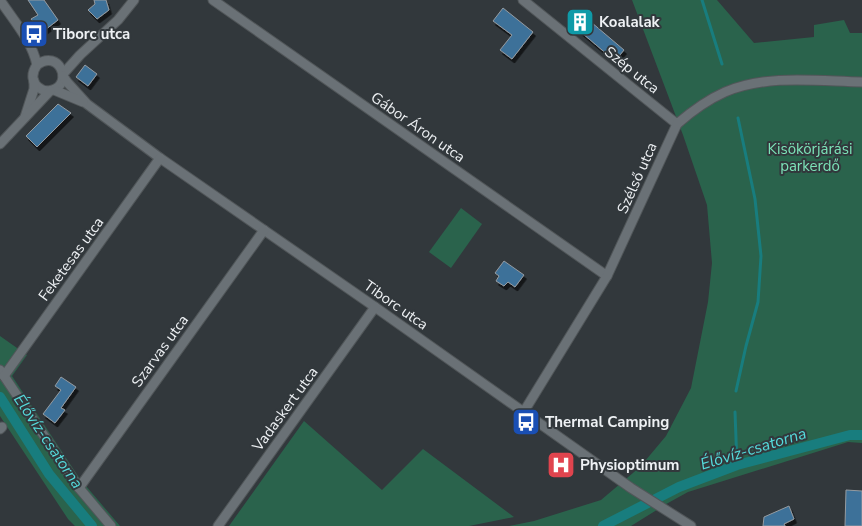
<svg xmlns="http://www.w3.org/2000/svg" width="862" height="526" font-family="'Nunito Sans',sans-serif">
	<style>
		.green { fill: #2a634c }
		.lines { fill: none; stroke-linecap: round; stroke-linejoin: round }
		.stream { stroke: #187d7e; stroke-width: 3 }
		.canal { stroke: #187d7e; stroke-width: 10 }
		.building { fill: #3c7199; stroke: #959ba1; filter: url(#shadow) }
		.street-casing { stroke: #515659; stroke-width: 11 }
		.street { stroke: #6a7176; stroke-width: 9 }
		.labels { text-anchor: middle; stroke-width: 4; stroke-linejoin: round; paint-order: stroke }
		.poi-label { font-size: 15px; font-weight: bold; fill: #eef1f4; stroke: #32383c; text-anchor: start }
		.street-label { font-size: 15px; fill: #eef1f4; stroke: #32383c }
		.park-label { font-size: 15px; fill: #7ce3b8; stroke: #32383c }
		.water-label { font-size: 16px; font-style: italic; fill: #55dbdc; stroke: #32383c }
	</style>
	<defs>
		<filter id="shadow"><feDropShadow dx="2.5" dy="4" stdDeviation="0" flood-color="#0009"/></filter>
	</defs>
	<rect width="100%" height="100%" fill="#32383c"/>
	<g class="green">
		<polygon points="632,0 717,0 754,43 814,37 814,25 844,20 850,33 862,33 862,443 848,442 688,492 668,503 631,526 509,526 534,521 601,500 640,467 666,436 691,388 708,302 712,263 707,205 683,135"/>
		<polygon points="461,208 482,224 451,268 429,252"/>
		<polygon points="0,336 27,355 12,376 80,479 120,526 75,526 68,519 0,416"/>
		<polygon points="304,421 382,490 423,449 514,517 469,526 229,526"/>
	</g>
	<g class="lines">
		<g class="stream">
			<polyline points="702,0 722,64"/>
			<polyline points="736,391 746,346 758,302 761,256 755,199 738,118"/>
			<polyline points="735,412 737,465"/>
		</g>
		<g class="canal">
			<polyline points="0,397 49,474 92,526"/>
			<polyline points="603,526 679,487 737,465 850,435 862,435"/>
		</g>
	</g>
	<g class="building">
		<polygon points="28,0 44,0 58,20 41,33 31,19 38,15"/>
		<polygon points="94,0 106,0 109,10 97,19 88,10 95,4"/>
		<polygon points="503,8 533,32 512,59 500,50 512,35 493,21"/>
		<polygon points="578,11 624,50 615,61 569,22"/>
		<polygon points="85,65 97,74 88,86 76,77"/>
		<polygon points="58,104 71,113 37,147 26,136"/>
		<polygon points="504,261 524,275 515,287 508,282 504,286 496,281 499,276 495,273"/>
		<polygon points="61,377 76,387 61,408 65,410 55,423 43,414 61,390 55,386"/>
		<polygon points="846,490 862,491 862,526 845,526"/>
		<polygon points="789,506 794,519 784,524 785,526 763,526 764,517"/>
	</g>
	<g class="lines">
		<defs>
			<g id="street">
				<path d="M0,0c14,21 32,41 37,65 -6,8 -6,19 4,24 3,2 8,2 11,1 22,-6 7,-42 -15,-25"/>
				<polyline points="213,0 607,276"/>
				<polyline points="523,0 677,124"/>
				<polyline points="63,74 80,55 118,20 134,0"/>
				<polyline points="63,76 67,82 87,104 160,158 375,307 631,488 691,526"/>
				<polyline points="54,90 83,102"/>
				<polyline points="25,117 34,89 34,81"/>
				<polyline points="0,144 50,91"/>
				<polyline points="0,370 79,488 111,526"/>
				<polyline points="4,376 160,158"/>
				<path d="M523,413l84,-137 70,-152c15,-13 30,-24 48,-32 42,-18 92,-11 137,-10"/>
				<polyline points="0,429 2,427"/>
				<polyline points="79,488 264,230"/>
				<polyline points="218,526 375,307"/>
			</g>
		</defs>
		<use href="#street" class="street-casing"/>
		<use href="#street" class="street"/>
	</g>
	<defs>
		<symbol id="building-square" viewBox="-11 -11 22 22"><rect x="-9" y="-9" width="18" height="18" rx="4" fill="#0f9aa8" stroke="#32383c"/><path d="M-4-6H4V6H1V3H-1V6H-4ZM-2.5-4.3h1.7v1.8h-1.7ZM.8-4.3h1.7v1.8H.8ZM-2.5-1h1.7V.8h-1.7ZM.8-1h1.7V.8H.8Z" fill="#fff"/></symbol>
		<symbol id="bus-square" viewBox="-11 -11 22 22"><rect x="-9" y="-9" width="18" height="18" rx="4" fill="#1a4fb4" stroke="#32383c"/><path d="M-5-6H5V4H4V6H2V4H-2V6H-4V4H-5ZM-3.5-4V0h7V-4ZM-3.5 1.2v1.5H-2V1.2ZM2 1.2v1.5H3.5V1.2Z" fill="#fff"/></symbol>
		<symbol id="hospital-square" viewBox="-11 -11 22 22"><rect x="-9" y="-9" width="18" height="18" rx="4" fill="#e0444e" stroke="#32383c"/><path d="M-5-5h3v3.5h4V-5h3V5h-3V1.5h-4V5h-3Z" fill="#fff"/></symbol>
	</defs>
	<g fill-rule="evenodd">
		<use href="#building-square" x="564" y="6" width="32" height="32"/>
		<use href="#bus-square" x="18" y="18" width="32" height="32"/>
		<use href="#bus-square" x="510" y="406" width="32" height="32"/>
		<use href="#hospital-square" x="545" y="449" width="32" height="32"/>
	</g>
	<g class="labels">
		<g class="poi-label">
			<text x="599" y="27">Koalalak</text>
			<text x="53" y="39">Tiborc utca</text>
			<text x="545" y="427">Thermal Camping</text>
			<text x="580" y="470">Physioptimum</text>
		</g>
		<g class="street-label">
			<text transform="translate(632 70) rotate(39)" y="5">Szép utca</text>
			<text transform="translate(418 127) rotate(35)" y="5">Gábor Áron utca</text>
			<text transform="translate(637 178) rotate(-66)" y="5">Szélső utca</text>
			<text transform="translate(71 259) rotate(-54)" y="5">Feketesas utca</text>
			<text transform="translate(396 305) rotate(35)" y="5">Tiborc utca</text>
			<text transform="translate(160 351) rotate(-54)" y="5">Szarvas utca</text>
			<text transform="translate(285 409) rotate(-54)" y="5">Vadaskert utca</text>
		</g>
		<g class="park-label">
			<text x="810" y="154">Kisökörjárási<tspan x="810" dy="17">parkerdő</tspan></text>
		</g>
		<g class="water-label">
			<text transform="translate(49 441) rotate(56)" y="6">Élővíz-csatorna</text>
			<text transform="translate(753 448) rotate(-17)" y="6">Élővíz-csatorna</text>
		</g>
	</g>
</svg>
